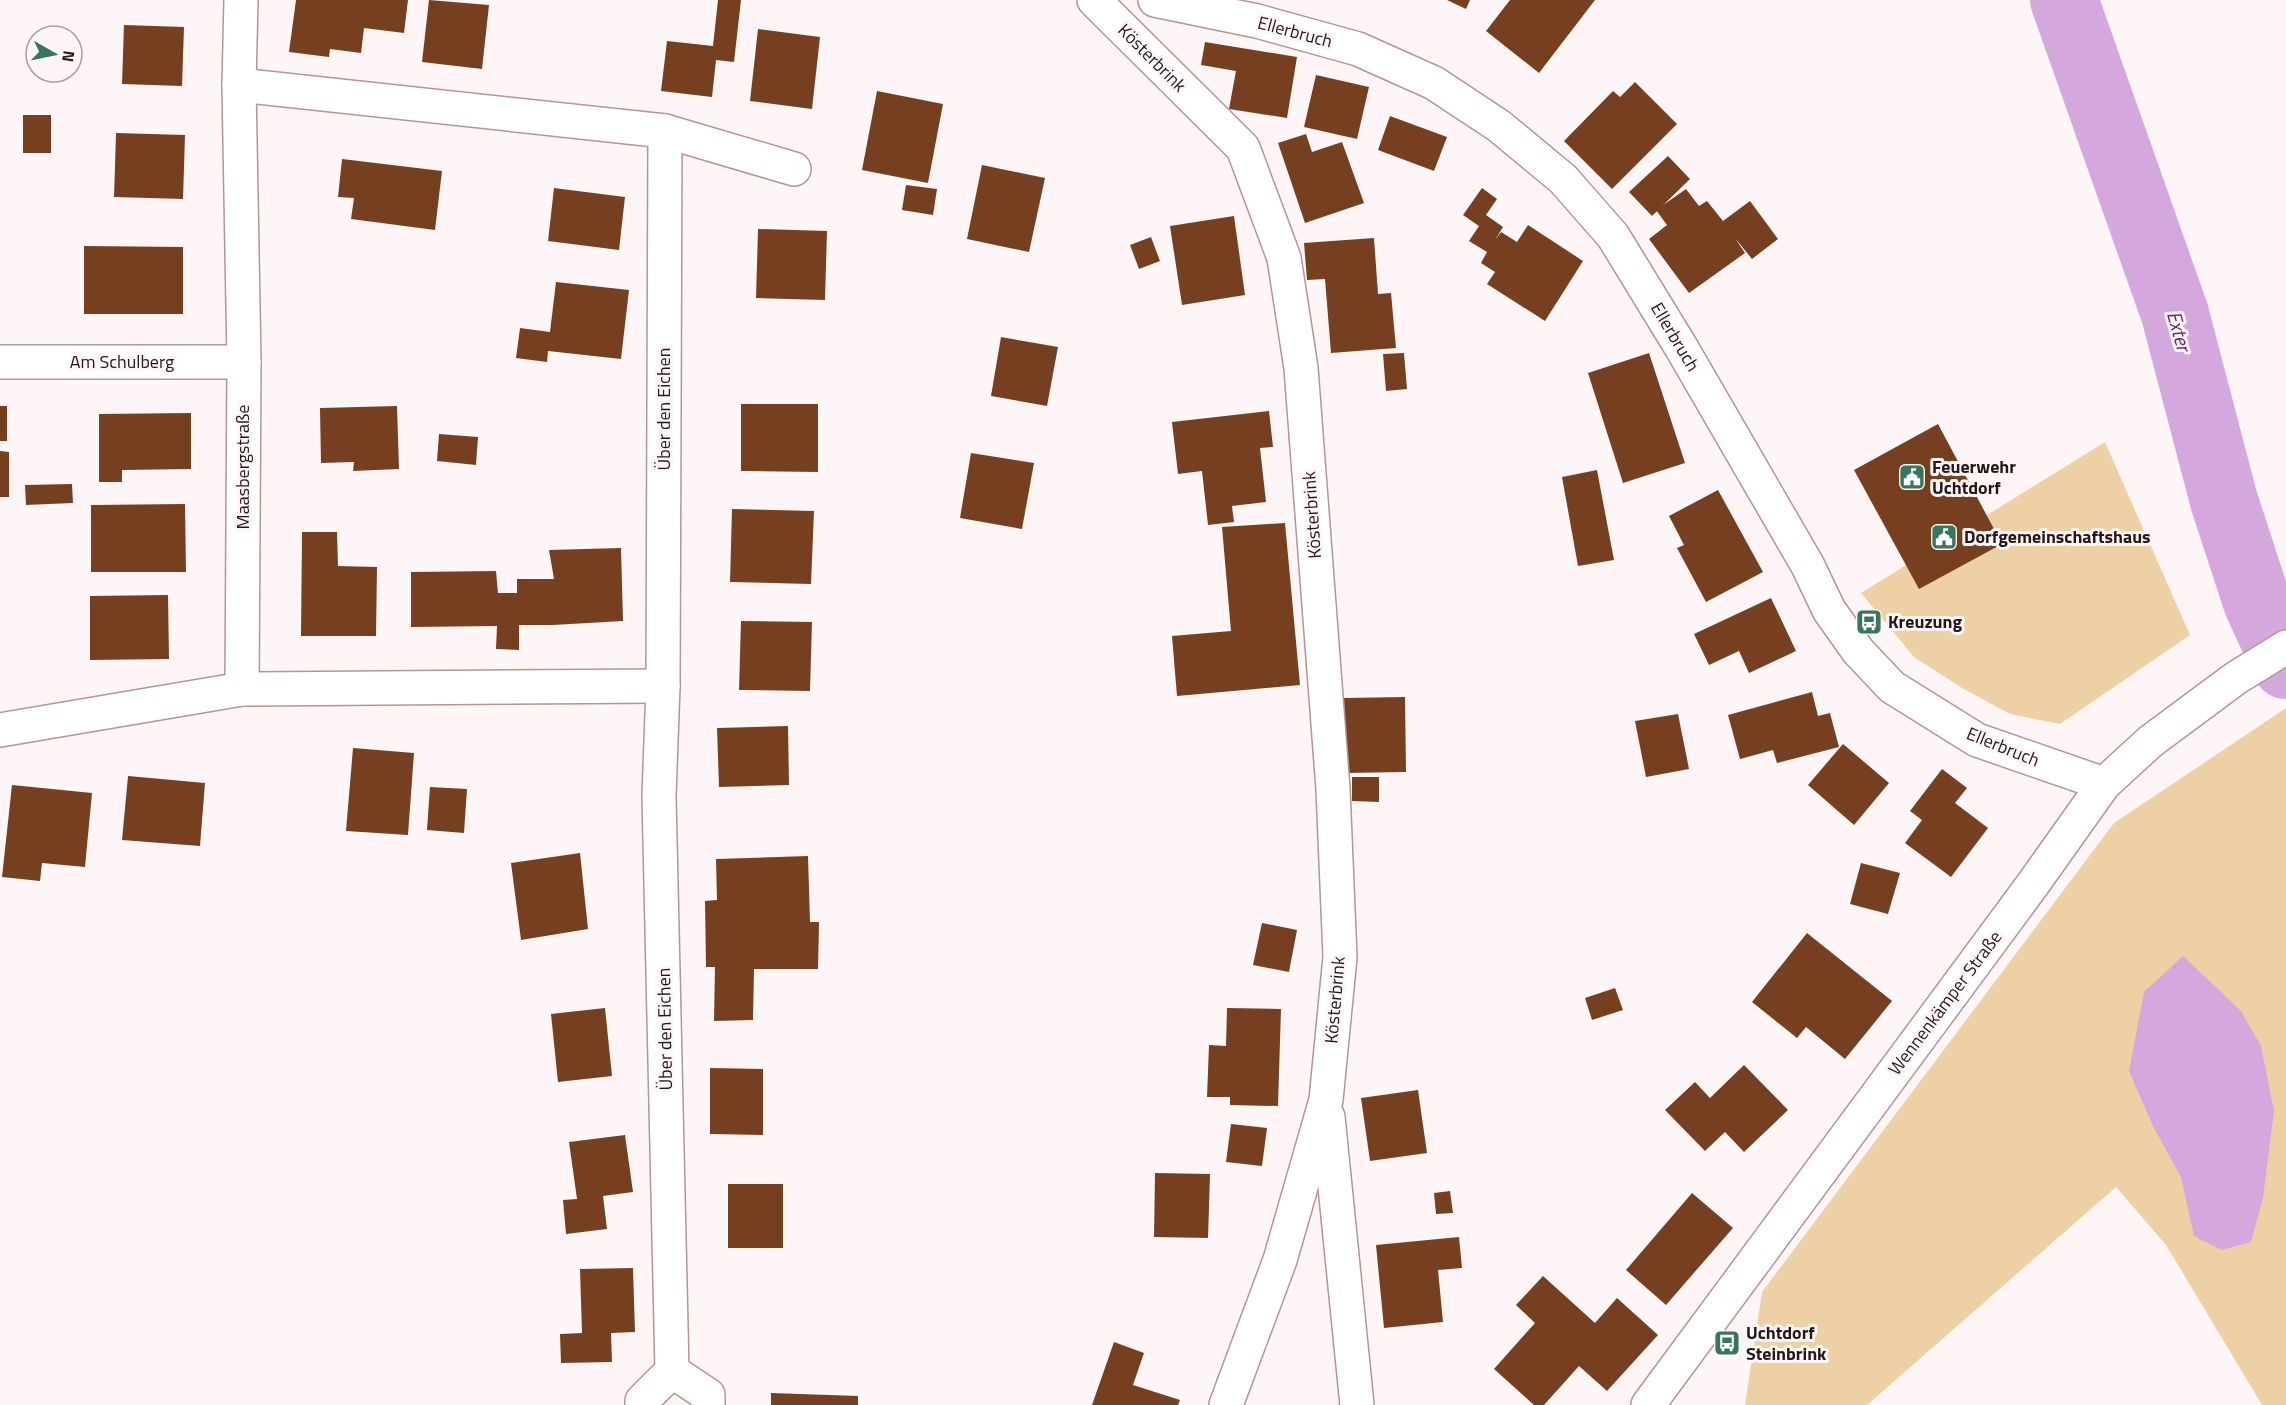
<svg xmlns="http://www.w3.org/2000/svg" width="2286" height="1405" font-family="'Titillium Web',sans-serif">
	<style>
		.green { fill: #edd1a4 }
		.water { fill: #d4a8dd }
		.lines { fill: none; stroke-linecap: round; stroke-linejoin: round }
		.river { stroke: #d4a8dd; stroke-width: 68 }
		.building { fill: #764020 }
		.minor-casing { stroke: #b69493; stroke-width: 36 }
		.minor { stroke: #fff; stroke-width: 33 }
		.labels { text-anchor: middle; stroke-width: 6; stroke-linejoin: round; paint-order: stroke }
		.street-label { font-size: 18px; fill: #241717; stroke: #fef6f6 }
		.poi-label { font-size: 18px; font-weight: bold; fill: #241717; stroke: #fef6f6; text-anchor: start }
		.water-label { font-size: 20px; font-style: italic; fill: #5c2867; stroke: #fef6f6 }
	</style>
	<rect width="100%" height="100%" fill="#fef6f6"/>
	<g class="green">
		<polygon points="2105,442 2190,635 2060,724 2010,714 1962,688 1914,657 1861,593"/>
		<polygon points="2286,708 2286,1405 2262,1405 2166,1245 2116,1187 1867,1405 1745,1405 1762,1292 2114,823"/>
	</g>
	<polygon class="water" points="2183,956 2241,1011 2261,1046 2274,1111 2263,1198 2251,1242 2222,1250 2194,1236 2181,1177 2153,1126 2129,1071 2144,992"/>
	<g class="lines">
		<polyline class="river" points="2064,0 2175,314 2224,501 2257,602 2286,665"/>
	</g>
	<g class="building">
		<polygon points="296,0 408,0 404,33 364,28 361,53 330,49 329,57 289,52"/>
		<polygon points="429,0 489,5 482,69 422,62"/>
		<polygon points="718,0 741,0 734,62 716,60 712,97 661,91 667,41 713,46"/>
		<polygon points="1447,0 1470,0 1466,9"/>
		<polygon points="1510,0 1595,0 1539,73 1486,31"/>
		<polygon points="124,25 184,27 182,86 122,84"/>
		<polygon points="758,29 820,37 812,109 750,101"/>
		<polygon points="1205,42 1297,57 1287,118 1229,109 1236,71 1201,65"/>
		<polygon points="1316,75 1369,87 1357,139 1304,127"/>
		<polygon points="1635,82 1677,124 1612,189 1564,141 1613,91 1620,97"/>
		<polygon points="877,91 943,104 928,183 862,170"/>
		<rect x="23" y="115" width="28" height="38"/>
		<polygon points="1390,116 1447,137 1434,171 1378,150"/>
		<polygon points="116,133 185,135 183,199 114,197"/>
		<polygon points="1306,134 1312,152 1342,142 1364,203 1305,223 1278,143"/>
		<polygon points="1668,156 1690,179 1652,216 1629,192"/>
		<polygon points="342,159 442,171 435,230 351,219 354,198 338,197"/>
		<polygon points="982,165 1045,178 1029,252 967,239"/>
		<polygon points="906,185 937,189 933,215 902,210"/>
		<polygon points="554,188 625,197 619,250 548,241"/>
		<polygon points="1482,188 1497,199 1486,215 1503,227 1495,240 1501,232 1517,242 1528,225 1583,261 1545,321 1487,284 1495,272 1481,263 1487,252 1469,241 1479,226 1463,215"/>
		<polygon points="1686,189 1699,206 1707,201 1723,221 1750,201 1778,239 1752,259 1735,238 1745,253 1689,293 1649,239 1667,225 1656,210"/>
		<polygon points="1234,216 1245,295 1182,305 1170,226"/>
		<polygon points="758,229 827,231 825,300 756,298"/>
		<polygon points="1151,237 1160,261 1139,269 1130,245"/>
		<polygon points="1374,238 1378,294 1391,293 1396,348 1331,353 1325,279 1307,280 1304,243"/>
		<polygon points="84,246 183,247 183,314 84,314"/>
		<polygon points="556,282 629,290 621,359 548,351 547,362 516,358 520,328 550,332"/>
		<polygon points="1001,337 1058,347 1047,406 991,396"/>
		<polygon points="1404,353 1407,389 1386,391 1383,354"/>
		<polygon points="1649,353 1685,463 1623,483 1588,373"/>
		<polygon points="741,404 818,404 818,472 741,471"/>
		<rect x="0" y="406" width="7" height="35"/>
		<polygon points="397,406 399,469 353,471 354,462 321,463 320,408"/>
		<polygon points="1269,411 1273,447 1260,448 1266,502 1232,506 1234,522 1208,525 1202,471 1178,474 1172,422"/>
		<polygon points="191,413 191,469 122,470 122,482 99,482 99,414"/>
		<polygon points="1938,424 2002,544 1919,589 1854,470"/>
		<polygon points="439,434 478,437 476,465 437,461"/>
		<polygon points="0,451 9,452 9,497 0,497"/>
		<polygon points="971,453 1034,463 1022,529 960,518"/>
		<polygon points="1597,470 1614,560 1578,566 1562,477"/>
		<polygon points="72,484 73,503 26,505 25,485"/>
		<polygon points="1718,490 1763,572 1706,602 1677,548 1684,545 1669,516"/>
		<polygon points="185,504 186,572 91,572 91,505"/>
		<polygon points="732,509 814,511 811,584 730,582"/>
		<polygon points="1285,523 1300,685 1177,696 1172,636 1231,631 1222,527"/>
		<polygon points="302,532 337,532 338,566 377,567 376,636 301,636"/>
		<polygon points="621,548 623,621 553,625 519,625 519,650 496,649 497,626 411,627 411,572 496,571 498,593 517,593 517,579 554,579 549,550"/>
		<polygon points="168,595 169,659 90,660 90,596"/>
		<polygon points="1771,598 1796,651 1749,673 1739,651 1709,665 1694,634"/>
		<polygon points="741,621 812,622 810,691 739,690"/>
		<polygon points="1812,692 1818,716 1830,713 1839,747 1777,763 1773,750 1740,759 1728,715"/>
		<polygon points="1405,697 1406,772 1345,773 1344,698"/>
		<polygon points="1678,714 1689,769 1646,777 1635,721"/>
		<polygon points="788,726 789,785 719,787 717,728"/>
		<polygon points="1843,744 1889,783 1854,825 1808,785"/>
		<polygon points="353,748 414,753 408,835 346,831"/>
		<polygon points="1942,769 1967,788 1955,803 1988,828 1951,877 1905,843 1922,820 1910,811"/>
		<polygon points="128,776 205,783 200,846 122,840"/>
		<polygon points="1352,777 1379,777 1379,802 1352,801"/>
		<polygon points="12,785 92,793 85,867 42,863 40,881 2,877"/>
		<polygon points="430,787 467,789 464,833 427,830"/>
		<polygon points="580,853 588,929 521,940 511,863"/>
		<polygon points="808,856 810,922 819,922 818,969 754,969 753,1020 714,1021 715,967 706,967 705,901 717,900 716,859"/>
		<polygon points="1861,863 1900,873 1888,914 1850,904"/>
		<polygon points="1262,923 1297,930 1289,972 1253,965"/>
		<polygon points="1807,933 1892,1001 1845,1059 1806,1027 1797,1038 1752,1002"/>
		<polygon points="1615,988 1623,1010 1592,1020 1585,998"/>
		<polygon points="605,1008 612,1076 558,1082 551,1014"/>
		<polygon points="1227,1008 1281,1009 1278,1106 1230,1105 1230,1097 1207,1097 1209,1045 1226,1046"/>
		<polygon points="1744,1065 1788,1110 1744,1152 1725,1132 1705,1151 1665,1110 1695,1082 1710,1098"/>
		<polygon points="710,1068 763,1069 763,1135 710,1134"/>
		<polygon points="1418,1090 1427,1153 1370,1161 1361,1098"/>
		<polygon points="1231,1124 1267,1128 1262,1166 1226,1162"/>
		<polygon points="625,1135 633,1192 603,1196 607,1229 566,1234 563,1200 577,1199 569,1142"/>
		<polygon points="1155,1173 1210,1174 1208,1238 1154,1237"/>
		<rect x="728" y="1184" width="55" height="64"/>
		<polygon points="1450,1191 1453,1213 1436,1214 1434,1193"/>
		<polygon points="1692,1193 1733,1228 1666,1305 1626,1270"/>
		<polygon points="1459,1237 1462,1268 1438,1270 1443,1322 1384,1328 1376,1245"/>
		<polygon points="633,1268 635,1332 611,1333 612,1362 561,1363 560,1334 582,1333 580,1269"/>
		<polygon points="1543,1276 1595,1323 1617,1298 1658,1335 1607,1391 1579,1366 1544,1405 1534,1405 1494,1369 1535,1323 1516,1305"/>
		<polygon points="1114,1342 1144,1353 1133,1385 1180,1400 1178,1405 1092,1405"/>
		<polygon points="771,1393 858,1396 858,1405 771,1405"/>
	</g>
	<g class="lines">
		<defs>
			<g id="minor">
				<polyline points="241,0 239,85 244,362 242,689"/>
				<polyline points="1094,0 1243,148 1284,258 1301,368 1333,789 1340,957 1326,1100 1280,1260 1226,1405"/>
				<polyline points="1155,0 1257,21 1358,49 1434,83 1499,126 1563,179 1613,236 1681,347 1808,566 1829,610 1858,651 1892,687 1977,740 2104,784"/>
				<polyline points="239,85 665,131 794,169"/>
				<polyline points="0,362 244,362"/>
				<polyline points="0,730 242,689 663,686"/>
				<polyline points="1328,1117 1357,1405"/>
				<polyline points="672,1371 708,1395 708,1405"/>
				<polyline points="642,1405 642,1401 672,1371 659,796 663,686 665,131"/>
				<polyline points="1648,1405 2033,884 2104,784 2151,741 2236,678 2286,647"/>
			</g>
		</defs>
		<use href="#minor" class="minor-casing"/>
		<use href="#minor" class="minor"/>
	</g>
	<defs>
		<symbol id="civic-square" viewBox="-11 -11 22 22"><rect x="-9" y="-9" width="18" height="18" rx="4" fill="#387561" stroke="#fef6f6"/><path d="M-.6-6.5H3V-4.5H.6V-3L4-1V1h2V6H-6V1h2V-1L-.6-3ZM-1.2 2.5V6h2.4V2.5Z" fill="#fff"/></symbol>
		<symbol id="bus-square" viewBox="-11 -11 22 22"><rect x="-9" y="-9" width="18" height="18" rx="4" fill="#387561" stroke="#fef6f6"/><path d="M-5-6H5V4H4V6H2V4H-2V6H-4V4H-5ZM-3.5-4V0h7V-4ZM-3.5 1.2v1.5H-2V1.2ZM2 1.2v1.5H3.5V1.2Z" fill="#fff"/></symbol>
	</defs>
	<g fill-rule="evenodd">
		<use href="#civic-square" x="1897" y="462" width="30" height="30"/>
		<use href="#civic-square" x="1929" y="522" width="30" height="30"/>
		<use href="#bus-square" x="1854" y="607" width="30" height="30"/>
		<use href="#bus-square" x="1712" y="1328" width="30" height="30"/>
	</g>
	<g class="labels">
		<g class="street-label">
			<text transform="translate(1295 32) rotate(15)" y="6">Ellerbruch</text>
			<text transform="translate(1152 58) rotate(45)" y="6">Kösterbrink</text>
			<text transform="translate(1675 337) rotate(59)" y="6">Ellerbruch</text>
			<text x="122" y="368">Am Schulberg</text>
			<text transform="translate(664 409) rotate(-90)" y="6">Über den Eichen</text>
			<text transform="translate(243 467) rotate(-90)" y="6">Maasbergstraße</text>
			<text transform="translate(1312 515) rotate(-94)" y="6">Kösterbrink</text>
			<text transform="translate(2003 747) rotate(22)" y="6">Ellerbruch</text>
			<text transform="translate(1335 1000) rotate(-85)" y="6">Kösterbrink</text>
			<text transform="translate(1945 1003) rotate(-53)" y="6">Wennenkämper Straße</text>
			<text transform="translate(665 1029) rotate(-91)" y="6">Über den Eichen</text>
		</g>
		<g class="poi-label">
			<text x="1932" y="473">Feuerwehr<tspan x="1932" dy="21">Uchtdorf</tspan></text>
			<text x="1964" y="543">Dorfgemeinschaftshaus</text>
			<text x="1888" y="628">Kreuzung</text>
			<text x="1746" y="1339">Uchtdorf<tspan x="1746" dy="21">Steinbrink</tspan></text>
		</g>
		<g class="water-label">
			<text transform="translate(2179 331) rotate(74)" y="7">Exter</text>
		</g>
	</g>
	<g transform="translate(54 54) rotate(99)"><circle r="28" fill="#fef6f6" stroke="#a79d9d" stroke-width="1.5"/>
	<path d="M0-4.5L10 22L0 15L-10 22Z" fill="#387561"/>
	<text y="-9" font-size="16" font-weight="bold" text-anchor="middle" fill="#241717">N</text>
	</g>
</svg>
